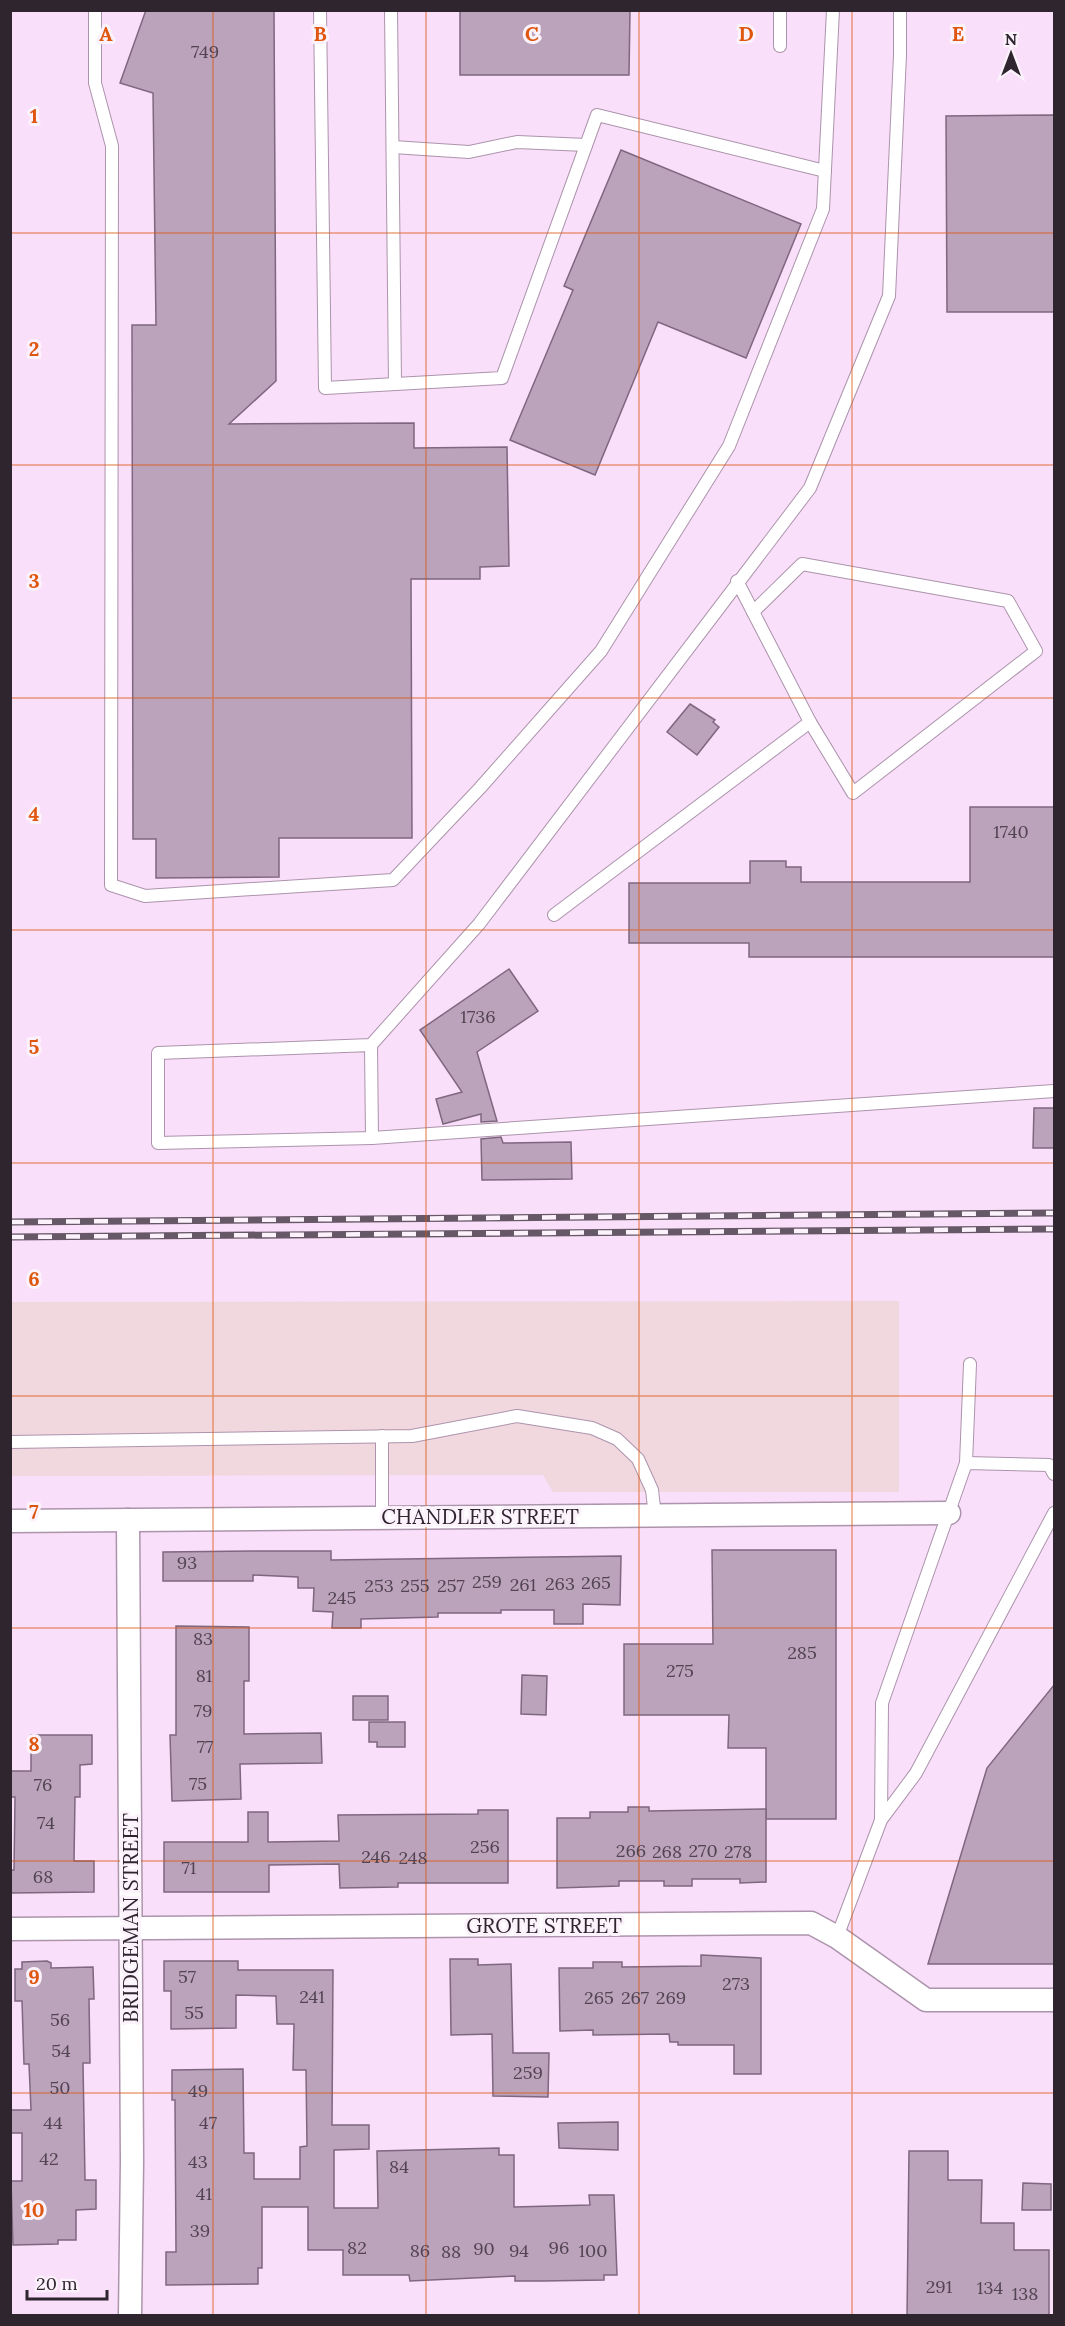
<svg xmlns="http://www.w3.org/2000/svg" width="1065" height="2326" font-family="Lora,serif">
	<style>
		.industrial { fill: #f1d7de }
		.building { fill: #bba3bb; stroke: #7f687f; stroke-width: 1.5 }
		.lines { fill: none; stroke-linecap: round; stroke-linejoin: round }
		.service-casing { stroke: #ac94ac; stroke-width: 14 }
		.minor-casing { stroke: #ac94ac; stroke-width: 25 }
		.service { stroke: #fff; stroke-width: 12 }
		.minor { stroke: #fff; stroke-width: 22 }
		.rail-casing { stroke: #665866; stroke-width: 7 }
		.rail { stroke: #fcf2fc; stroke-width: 4.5; stroke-dasharray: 14; stroke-linecap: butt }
		.grid { fill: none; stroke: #df560e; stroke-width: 1.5; stroke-opacity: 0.55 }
		.labels { text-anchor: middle; stroke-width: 6; stroke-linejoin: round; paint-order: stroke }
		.number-label { font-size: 18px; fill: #524452 }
		.street-label { font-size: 21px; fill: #2f252f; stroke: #fcf2fc }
		.grid-label { font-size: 20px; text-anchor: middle; font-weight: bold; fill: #df560e; stroke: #fcf2fc; stroke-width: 6; stroke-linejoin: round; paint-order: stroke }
	</style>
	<rect width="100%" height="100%" fill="#f9dff9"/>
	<polygon class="industrial" points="899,1301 899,1492 553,1492 543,1475 11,1476 10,1302"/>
	<g class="building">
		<polygon points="146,10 274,10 276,381 229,424 414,423 414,448 507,447 509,566 480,567 480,579 411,579 412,838 279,838 279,877 156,878 156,839 133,839 132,325 156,325 153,93 120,83"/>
		<polygon points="460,10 630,10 629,75 460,75"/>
		<polygon points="1054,115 1054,312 947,312 946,116"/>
		<polygon points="621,150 801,224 746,358 658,322 595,475 510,440 573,290 564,286"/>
		<polygon points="690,704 715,720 713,722 719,727 697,755 667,732"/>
		<polygon points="970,807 1054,807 1054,957 749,957 749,943 629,943 629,883 750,883 750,861 786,861 786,867 801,867 801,882 970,882"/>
		<polygon points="509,969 538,1011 477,1052 497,1121 481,1122 481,1114 443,1124 436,1099 462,1092 420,1030"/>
		<polygon points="1034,1108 1054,1108 1054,1148 1033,1148"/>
		<polygon points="501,1137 503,1143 571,1142 572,1179 482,1180 481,1139"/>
		<polygon points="712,1550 836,1550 836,1819 766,1819 766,1748 728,1748 729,1715 624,1715 624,1644 713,1644"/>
		<polygon points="252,1551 331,1551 331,1560 621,1556 620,1605 583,1604 583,1624 554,1624 554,1610 501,1610 501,1613 438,1613 438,1617 361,1619 361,1628 332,1628 333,1612 313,1611 314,1588 298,1588 298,1577 253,1575 253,1581 163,1581 163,1552"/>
		<polygon points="176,1626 249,1627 249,1681 244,1681 244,1734 321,1733 322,1763 240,1764 241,1799 172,1801 170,1735 176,1735"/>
		<polygon points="522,1675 547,1676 546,1715 521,1714"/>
		<polygon points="1054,1685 1054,1964 928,1964 987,1768"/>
		<rect x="353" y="1696" width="35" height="24"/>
		<polygon points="369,1722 405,1722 405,1747 377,1747 377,1742 369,1742"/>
		<polygon points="31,1735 92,1735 92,1764 80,1765 80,1797 75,1797 74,1861 94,1861 94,1892 10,1893 10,1870 14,1870 15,1797 10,1797 10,1771 31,1771"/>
		<polygon points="628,1807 649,1807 649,1811 766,1809 766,1882 740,1883 740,1879 692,1879 692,1886 664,1886 664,1881 619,1881 619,1886 557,1888 557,1818 590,1818 590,1812 628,1812"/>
		<polygon points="478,1810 508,1810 508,1883 398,1883 398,1887 340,1888 339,1864 269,1865 269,1892 164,1892 164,1842 248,1842 248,1812 268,1812 268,1842 339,1841 338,1815 478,1814"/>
		<polygon points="701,1955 761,1958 761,2074 734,2074 734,2045 678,2045 678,2042 670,2042 669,2034 593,2035 593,2030 560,2031 559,1968 593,1968 593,1962 622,1962 622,1967 701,1966"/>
		<polygon points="450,1959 478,1959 478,1965 511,1964 513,2053 549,2053 548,2097 493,2096 492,2034 451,2035"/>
		<polygon points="47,1961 51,1963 51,1968 93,1967 94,1999 89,1999 90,2063 83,2063 85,2180 96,2180 96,2209 76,2210 76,2240 58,2240 58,2244 13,2245 11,2181 22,2181 22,2133 10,2133 10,2110 31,2110 29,2064 24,2064 22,2001 15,2001 15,1969 22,1969 22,1962"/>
		<polygon points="164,1961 238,1961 238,1970 333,1970 332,2125 369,2125 369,2149 334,2150 334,2208 378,2208 377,2151 499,2148 499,2155 514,2155 514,2207 590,2205 589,2195 614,2195 617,2275 604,2275 604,2280 542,2281 515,2281 515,2276 410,2281 409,2275 343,2275 343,2250 308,2250 308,2207 262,2207 262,2268 258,2268 258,2284 166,2285 166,2252 176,2252 175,2100 172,2100 172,2070 243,2069 244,2153 254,2153 254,2179 300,2179 300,2147 307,2146 306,2070 293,2070 294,2024 277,2024 276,1996 236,1995 236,2028 171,2029 171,1991 164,1991"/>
		<polygon points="618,2122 618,2150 559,2148 558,2123"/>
		<polygon points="909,2151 948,2151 948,2180 982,2180 981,2223 1014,2223 1014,2250 1049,2250 1049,2316 907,2316"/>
		<polygon points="1023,2183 1051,2184 1051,2210 1022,2210"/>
	</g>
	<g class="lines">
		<defs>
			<g id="service">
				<polyline points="95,10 95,83 112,146 111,885 145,896 393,880 480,788 601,651 729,446 823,209 833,10"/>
				<polyline points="320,10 325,388 502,378 597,115 825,171"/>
				<polyline points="391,10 395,383"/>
				<polyline points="780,46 780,10"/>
				<polyline points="393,147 469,152 517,142 586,145"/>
				<polyline points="753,612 802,564 1008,601 1036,651 853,793 810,722"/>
				<polyline points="554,915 810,722 737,581"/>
				<polyline points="371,1045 158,1053 158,1143 372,1138 371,1045 479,924 810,488 889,296 900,55 900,10"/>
				<polyline points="372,1138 1054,1091"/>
				<polyline points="382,1436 382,1518"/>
				<polyline points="10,1442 412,1436 517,1416 592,1428 617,1439 638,1459 652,1490 655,1516"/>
				<polyline points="966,1463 970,1364"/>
				<polyline points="881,1820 882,1703 966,1463 1049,1465 1054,1474"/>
				<polyline points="837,1937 881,1820 916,1773 1054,1513"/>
			</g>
			<g id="minor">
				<polyline points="128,1520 132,2161 130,2316"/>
				<polyline points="10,1521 949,1513"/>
				<polyline points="10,1929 811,1923 837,1937 926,2000 1054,2000"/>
			</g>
		</defs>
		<use href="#service" class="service-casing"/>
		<use href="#minor" class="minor-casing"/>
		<use href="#service" class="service"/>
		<use href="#minor" class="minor"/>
		<defs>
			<g id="rail">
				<polyline points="10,1222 1054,1213"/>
				<polyline points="10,1237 1054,1229"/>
			</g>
		</defs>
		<use href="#rail" class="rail-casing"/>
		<use href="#rail" class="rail"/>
	</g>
	<path class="grid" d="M213,10v2306M426,10v2306M639,10v2306M852,10v2306M10,233h1044M10,465h1044M10,698h1044M10,930h1044M10,1163h1044M10,1396h1044M10,1628h1044M10,1861h1044M10,2093h1044"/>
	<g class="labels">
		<g class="number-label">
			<text x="205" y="58">749</text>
			<text x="1011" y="838">1740</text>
			<text x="478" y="1023">1736</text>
			<text x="187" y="1569">93</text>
			<text x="487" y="1588">259</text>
			<text x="596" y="1589">265</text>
			<text x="560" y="1590">263</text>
			<text x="523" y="1591">261</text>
			<text x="379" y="1592">253</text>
			<text x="415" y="1592">255</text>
			<text x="451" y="1592">257</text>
			<text x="342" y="1604">245</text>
			<text x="203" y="1645">83</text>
			<text x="802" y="1659">285</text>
			<text x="680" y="1677">275</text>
			<text x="204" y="1682">81</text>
			<text x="203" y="1717">79</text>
			<text x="205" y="1753">77</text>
			<text x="198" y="1790">75</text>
			<text x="43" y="1791">76</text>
			<text x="46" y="1829">74</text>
			<text x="485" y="1853">256</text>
			<text x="631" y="1857">266</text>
			<text x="703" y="1857">270</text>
			<text x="667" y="1858">268</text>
			<text x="738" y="1858">278</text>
			<text x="376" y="1863">246</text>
			<text x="413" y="1864">248</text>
			<text x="189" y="1874">71</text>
			<text x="43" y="1883">68</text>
			<text x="187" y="1983">57</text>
			<text x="736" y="1990">273</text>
			<text x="312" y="2003">241</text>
			<text x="599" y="2004">265</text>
			<text x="635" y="2004">267</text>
			<text x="671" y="2004">269</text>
			<text x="194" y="2019">55</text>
			<text x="60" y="2026">56</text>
			<text x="61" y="2057">54</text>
			<text x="528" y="2079">259</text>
			<text x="60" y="2094">50</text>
			<text x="198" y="2097">49</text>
			<text x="53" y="2129">44</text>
			<text x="208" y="2129">47</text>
			<text x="49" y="2165">42</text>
			<text x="198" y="2168">43</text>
			<text x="399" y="2173">84</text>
			<text x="204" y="2200">41</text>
			<text x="200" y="2237">39</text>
			<text x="357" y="2254">82</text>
			<text x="559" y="2254">96</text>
			<text x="484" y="2255">90</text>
			<text x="420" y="2257">86</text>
			<text x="519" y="2257">94</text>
			<text x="593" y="2257">100</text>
			<text x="451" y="2258">88</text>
			<text x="939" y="2293">291</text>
			<text x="990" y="2294">134</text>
			<text x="1025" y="2300">138</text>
		</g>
		<g class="street-label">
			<text x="480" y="1524">CHANDLER STREET</text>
			<text transform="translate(131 1918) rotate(-90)" y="7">BRIDGEMAN STREET</text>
			<text x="544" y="1933">GROTE STREET</text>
		</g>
	</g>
	<g class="grid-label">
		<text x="106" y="41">A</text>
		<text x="320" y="41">B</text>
		<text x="532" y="41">C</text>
		<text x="746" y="41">D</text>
		<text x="958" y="41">E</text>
		<text x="34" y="123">1</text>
		<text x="34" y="356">2</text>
		<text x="34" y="588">3</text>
		<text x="34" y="821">4</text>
		<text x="34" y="1054">5</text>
		<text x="34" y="1286">6</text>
		<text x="34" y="1519">7</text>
		<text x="34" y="1751">8</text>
		<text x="34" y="1984">9</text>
		<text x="34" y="2217">10</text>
	</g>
	<rect width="1065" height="2326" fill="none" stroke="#2f252f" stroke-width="24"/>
	<g transform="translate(1011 54)" stroke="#fcf2fc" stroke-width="4.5" paint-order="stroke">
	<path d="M0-4.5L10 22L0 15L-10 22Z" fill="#2f252f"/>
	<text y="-9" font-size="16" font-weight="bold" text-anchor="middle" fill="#2f252f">N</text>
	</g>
	<path d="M27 2290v9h80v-9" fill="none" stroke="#2f252f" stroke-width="3"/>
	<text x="36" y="2290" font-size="18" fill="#2f252f" stroke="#fcf2fc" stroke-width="4.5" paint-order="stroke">20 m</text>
</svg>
